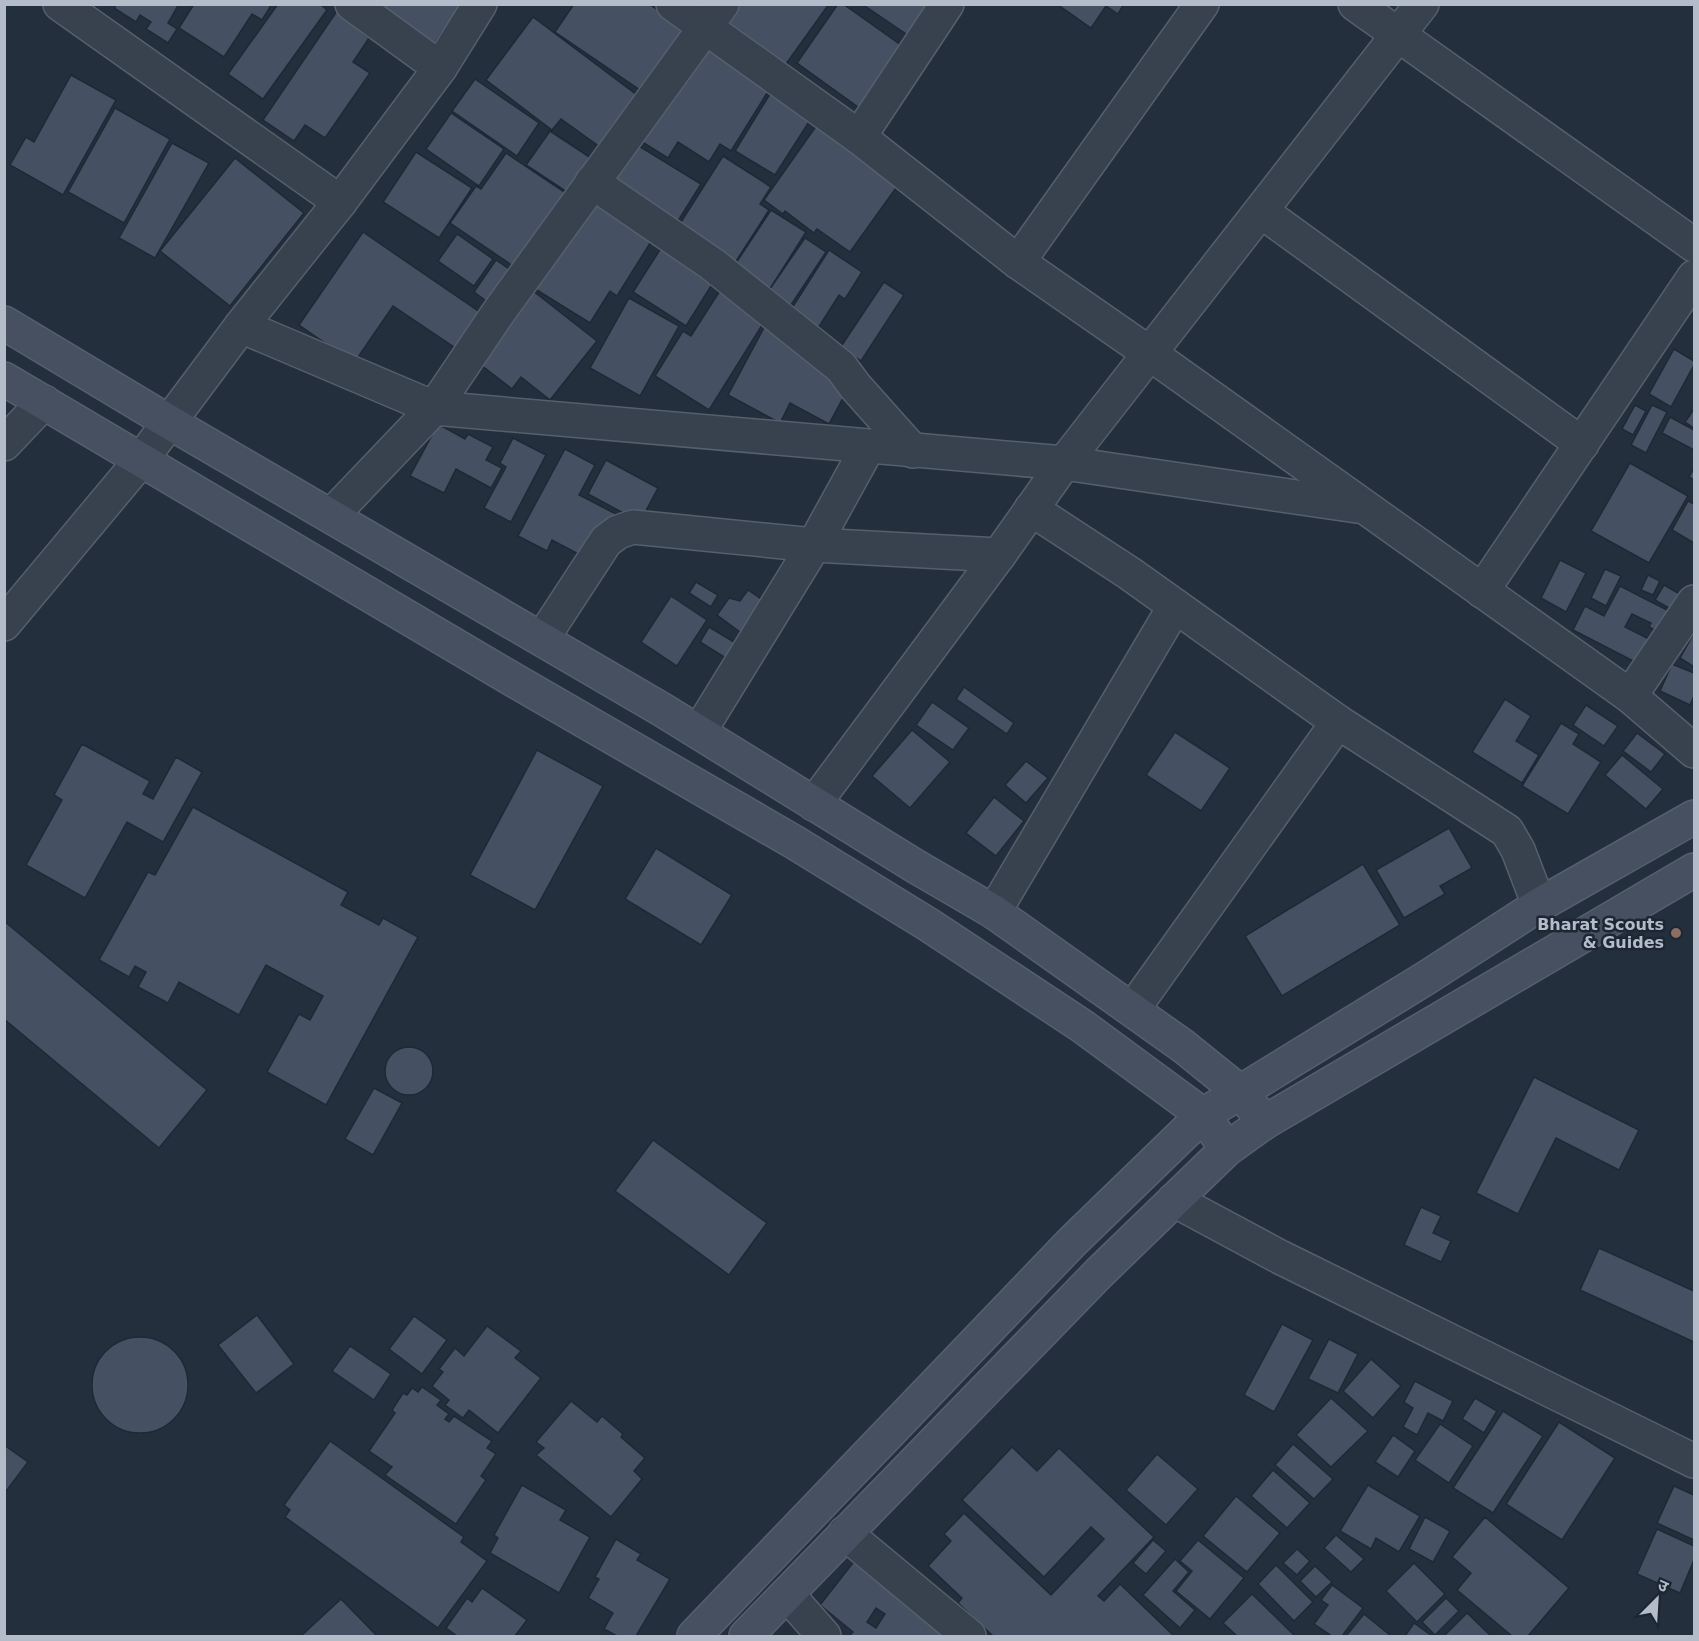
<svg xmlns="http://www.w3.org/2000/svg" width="1699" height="1641" font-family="'DejaVu Sans','Noto Sans Devanagari',sans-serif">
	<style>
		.building { fill: #455162; stroke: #1f2835; stroke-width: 1.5; fill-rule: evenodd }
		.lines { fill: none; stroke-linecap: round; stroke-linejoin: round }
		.minor-casing { stroke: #565f6c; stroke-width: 36 }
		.secondary-casing { stroke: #565f6c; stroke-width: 36 }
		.minor { stroke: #38414e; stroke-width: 33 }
		.secondary { stroke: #465061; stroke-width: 33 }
		.education-dot { fill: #8d6e63; stroke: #1d2633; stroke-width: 2 }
		.labels { text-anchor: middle; stroke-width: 5; stroke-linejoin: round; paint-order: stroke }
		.poi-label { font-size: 16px; font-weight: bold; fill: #b4bcc9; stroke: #1d2633; text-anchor: end }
	</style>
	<rect width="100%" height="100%" fill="#242f3e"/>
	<g class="building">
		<polygon points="117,4 179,4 168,23 177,29 168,43 146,29 151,22 140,15 136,22 114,8"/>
		<polygon points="194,4 272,4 262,20 252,14 224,57 179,28"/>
		<polygon points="278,4 320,4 327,10 263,99 228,74"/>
		<polygon points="365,4 461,4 431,49"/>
		<polygon points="574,4 649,4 689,32 646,94 555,32"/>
		<polygon points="740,4 829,4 786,64 727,22"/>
		<polygon points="838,4 843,4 908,50 865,112 797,63"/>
		<polygon points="862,4 935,4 912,38"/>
		<polygon points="1057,4 1124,4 1118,14 1106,6 1091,28"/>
		<polygon points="339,8 359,22 355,27 369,38 353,62 370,73 325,138 305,125 294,141 263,120"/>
		<polygon points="533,17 645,101 607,152 561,119 552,130 486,80"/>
		<polygon points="706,44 772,85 731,151 720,144 709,162 678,142 668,158 639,140"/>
		<polygon points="71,75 116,100 63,195 10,165 26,137 34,142"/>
		<polygon points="475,79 539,123 517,156 452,111"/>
		<polygon points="773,89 814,114 775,175 735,151"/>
		<polygon points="115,108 170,139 124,223 68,192"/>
		<polygon points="451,113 504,149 479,186 426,149"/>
		<polygon points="819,122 901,181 850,252 817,229 814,233 785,211 783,214 764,200"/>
		<polygon points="550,131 597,162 573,196 526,165"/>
		<polygon points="172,143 209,163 155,258 119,238"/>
		<polygon points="634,143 701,184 673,229 606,187"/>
		<polygon points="416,152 472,188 439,238 383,202"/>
		<polygon points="506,153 567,194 516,268 450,223 476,186 481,189"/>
		<polygon points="723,156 771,187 760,204 769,210 731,269 674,233"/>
		<polygon points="235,158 304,213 230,306 160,251"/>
		<polygon points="592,191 657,232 617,296 610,291 590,323 532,287"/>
		<polygon points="771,210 806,232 768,292 732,269"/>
		<polygon points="363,232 487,317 463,353 393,306 354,363 299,325"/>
		<polygon points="457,234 493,259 474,286 438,261"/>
		<polygon points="805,238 826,252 787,311 765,296"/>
		<polygon points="663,245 716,278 686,326 633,292"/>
		<polygon points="829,250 862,272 845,299 839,295 813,336 785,319"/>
		<polygon points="496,260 518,275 496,308 474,292"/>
		<polygon points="884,282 904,295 861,361 840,348"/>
		<polygon points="528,287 597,341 550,400 521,377 512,389 472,358"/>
		<polygon points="721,289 767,317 709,410 655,376 683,331 691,336"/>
		<polygon points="629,298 679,326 640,396 590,368"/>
		<polygon points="766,324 851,383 829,424 790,403 780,423 728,395"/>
		<polygon points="1674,349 1694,361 1694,365 1671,407 1649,394"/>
		<polygon points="1635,405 1646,411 1633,435 1622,429"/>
		<polygon points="1652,405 1667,412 1646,453 1631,445"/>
		<polygon points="1694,409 1694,428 1685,422"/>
		<polygon points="1670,417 1694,430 1694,450 1662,433"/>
		<polygon points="438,424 465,439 468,434 493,447 486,460 502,468 491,488 456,469 444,493 410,476"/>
		<polygon points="513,438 546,455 511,522 484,508 506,467 500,463"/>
		<polygon points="565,449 595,465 579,495 616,514 598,549 582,556 552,540 547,551 518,536"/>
		<polygon points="606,460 658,488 640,522 588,494"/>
		<polygon points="1630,463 1688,496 1649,563 1591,531"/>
		<polygon points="1694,468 1694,480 1689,477"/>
		<polygon points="1688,501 1694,504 1694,543 1672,530"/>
		<polygon points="1560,560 1586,573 1566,612 1541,598"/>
		<polygon points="1605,569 1621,576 1606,606 1591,598"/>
		<polygon points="1648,575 1660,581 1653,595 1641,590"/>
		<polygon points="696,582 718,595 711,607 689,593"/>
		<polygon points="1664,585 1685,597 1676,612 1655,600"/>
		<polygon points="1620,586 1673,613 1662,634 1649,627 1651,623 1632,614 1625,627 1651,640 1639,664 1573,630 1585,606 1604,616"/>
		<polygon points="748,590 767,603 744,635 717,615 729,598 740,601"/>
		<polygon points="671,596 707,620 677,666 641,642"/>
		<polygon points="709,627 739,645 729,660 700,642"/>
		<polygon points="1694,633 1694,667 1680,658"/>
		<polygon points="1672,664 1694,673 1694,696 1690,705 1660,691"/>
		<polygon points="964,687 1014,723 1007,734 956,699"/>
		<polygon points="1505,699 1531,716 1516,741 1539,755 1522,783 1472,752"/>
		<polygon points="932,702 969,728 953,750 916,725"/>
		<polygon points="1586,705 1618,726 1604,746 1573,725"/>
		<polygon points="1561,723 1579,734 1573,744 1601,762 1568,814 1522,786"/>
		<polygon points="912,730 950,762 910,808 872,776"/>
		<polygon points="1175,732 1230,768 1201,811 1146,775"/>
		<polygon points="1637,733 1665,754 1651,772 1623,751"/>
		<polygon points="82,744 150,781 143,794 153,799 176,757 202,772 163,842 127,822 85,898 26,865 62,800 54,795"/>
		<polygon points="537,750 603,786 535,910 470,875"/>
		<polygon points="1622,755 1663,789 1646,809 1605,775"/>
		<polygon points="1026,761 1048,778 1026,803 1005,785"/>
		<polygon points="994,797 1024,821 996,856 966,833"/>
		<polygon points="193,807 348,892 341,905 379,925 383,918 418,937 326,1105 267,1072 299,1014 310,1020 323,996 266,965 239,1015 179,982 168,1003 138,987 146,972 135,966 129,977 99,960 148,872 155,875"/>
		<polygon points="1449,828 1472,868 1440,886 1445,894 1404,918 1376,870"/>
		<polygon points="656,848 732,895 701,945 625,899"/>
		<polygon points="1363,864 1400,925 1282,996 1245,936"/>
		<polygon points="4,921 207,1090 159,1148 4,1019"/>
		<circle cx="409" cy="1071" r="24"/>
		<polygon points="1534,1077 1639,1130 1619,1170 1556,1138 1518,1214 1476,1193"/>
		<polygon points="374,1088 402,1103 373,1155 345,1139"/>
		<polygon points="653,1140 767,1223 729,1275 615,1191"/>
		<polygon points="1421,1207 1441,1216 1433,1233 1451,1241 1441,1262 1404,1245"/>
		<polygon points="1599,1248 1694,1291 1694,1342 1580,1290"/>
		<polygon points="257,1315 294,1364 256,1393 218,1345"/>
		<polygon points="414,1316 447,1340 422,1374 389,1349"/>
		<polygon points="1282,1324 1313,1340 1274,1412 1244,1395"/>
		<polygon points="487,1326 521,1351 515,1358 541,1378 498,1433 469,1410 463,1418 445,1405 449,1400 432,1386 443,1372 439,1369 455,1348 464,1356"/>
		<circle cx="140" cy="1385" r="48"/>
		<polygon points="1329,1339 1358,1354 1338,1393 1308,1379"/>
		<polygon points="350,1346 391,1374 374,1400 332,1371"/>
		<polygon points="1371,1359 1401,1386 1373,1418 1343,1391"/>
		<polygon points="1415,1381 1453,1401 1443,1421 1428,1413 1417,1435 1403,1427 1413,1408 1404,1402"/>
		<polygon points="422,1387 441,1400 437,1405 449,1414 445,1419 449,1422 454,1416 492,1441 487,1448 496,1454 481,1476 486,1480 456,1524 385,1475 392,1467 369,1451 395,1413 392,1410 403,1393 407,1395 412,1388 418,1392"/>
		<polygon points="1331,1398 1368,1431 1331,1467 1296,1435"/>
		<polygon points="1475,1398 1497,1411 1484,1433 1462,1419"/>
		<polygon points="571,1401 597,1422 602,1416 623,1434 621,1437 645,1458 634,1471 642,1479 611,1517 536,1455 544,1448 536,1442"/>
		<polygon points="1503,1411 1543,1436 1493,1513 1453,1488"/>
		<polygon points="1559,1422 1615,1458 1562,1540 1506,1504"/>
		<polygon points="1440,1424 1473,1446 1449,1483 1415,1460"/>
		<polygon points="1393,1435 1415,1451 1398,1477 1375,1462"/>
		<polygon points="330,1441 464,1537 461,1542 487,1561 438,1628 285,1517 290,1510 284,1505"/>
		<polygon points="1293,1444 1333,1479 1314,1499 1275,1465"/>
		<polygon points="4,1445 28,1462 4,1494"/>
		<polygon points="1012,1447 1037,1471 1059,1448 1154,1537 1098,1596 1104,1601 1120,1584 1174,1636 993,1636 958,1603 962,1598 928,1566 951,1541 944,1534 964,1513 1051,1595 1104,1539 1091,1527 1044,1577 962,1500"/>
		<polygon points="1157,1454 1198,1489 1166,1525 1126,1490"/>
		<polygon points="1273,1470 1310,1503 1287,1528 1251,1496"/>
		<polygon points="522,1485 566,1510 560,1520 590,1537 559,1593 490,1553 498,1538 494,1535"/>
		<polygon points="1368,1485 1420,1516 1399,1552 1376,1538 1371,1549 1340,1531"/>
		<polygon points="1674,1486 1694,1495 1694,1540 1657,1523"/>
		<polygon points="1236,1496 1280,1533 1247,1572 1203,1536"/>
		<polygon points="1425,1517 1450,1531 1433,1562 1409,1549"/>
		<polygon points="1485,1517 1569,1588 1528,1636 1512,1636 1457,1590 1471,1573 1452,1557"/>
		<polygon points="1657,1529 1694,1546 1694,1560 1680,1593 1637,1574"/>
		<polygon points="1336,1535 1364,1559 1351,1572 1324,1548"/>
		<polygon points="616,1539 641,1554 637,1560 670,1579 636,1636 617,1636 604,1629 613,1613 588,1598 599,1579 595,1577"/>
		<polygon points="1153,1540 1166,1551 1146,1574 1133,1563"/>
		<polygon points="1198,1540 1244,1578 1210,1619 1176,1591 1192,1571 1180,1561"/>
		<polygon points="1297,1549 1310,1561 1297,1575 1283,1563"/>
		<path d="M863,1550l103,86h-117l4,-4 -33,-27zM876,1608l9,6 -9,14 -9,-6z"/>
		<polygon points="1175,1559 1189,1572 1173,1591 1195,1610 1180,1628 1143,1595"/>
		<polygon points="1414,1563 1445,1594 1417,1622 1386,1591"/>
		<polygon points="1276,1565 1313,1602 1294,1621 1258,1584"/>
		<polygon points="1315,1566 1332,1582 1316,1597 1300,1581"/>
		<polygon points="1332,1585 1363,1608 1342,1636 1332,1636 1314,1624 1328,1605 1321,1600"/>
		<polygon points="482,1588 527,1620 515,1636 457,1636 446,1628 467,1598 472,1602"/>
		<polygon points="1252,1594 1294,1635 1293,1636 1237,1636 1223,1623"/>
		<polygon points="1446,1598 1459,1611 1435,1635 1422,1622"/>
		<polygon points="341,1599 377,1636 301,1636"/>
		<polygon points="1467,1613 1491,1636 1444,1636"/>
		<polygon points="1364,1614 1391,1636 1346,1636"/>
		<polygon points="1414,1623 1432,1636 1405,1636"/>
	</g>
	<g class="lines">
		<defs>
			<g id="minor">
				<polyline points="60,4 340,202"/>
				<polyline points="352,4 440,68"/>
				<polyline points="673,4 859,137 1018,262 1149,353 1630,696 1694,751"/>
				<polyline points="1355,4 1694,245"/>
				<polyline points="859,137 947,4"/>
				<polyline points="592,182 712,264 841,367 855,386 913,451"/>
				<polyline points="1261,211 1582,444"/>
				<polyline points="1018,262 1202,4"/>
				<polyline points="241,326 434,408 1064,463 1357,506"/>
				<polyline points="4,444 44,402"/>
				<polyline points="1031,509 1129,573 1338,722 1507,831 1518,850 1539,905"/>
				<polyline points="331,516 434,408 498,313 722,4"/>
				<polyline points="1482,591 1694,277"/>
				<polyline points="4,624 141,460 241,326 340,202 440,68 480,4"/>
				<polyline points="542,639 606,541 618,532 633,527 814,545 999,555"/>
				<polyline points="1630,696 1694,602"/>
				<polyline points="699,732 814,545 868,447"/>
				<polyline points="814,804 999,555 1064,463 1422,4"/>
				<polyline points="994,912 1175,606"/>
				<polyline points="1133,1009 1338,722"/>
				<polyline points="1174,1200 1280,1257 1694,1461"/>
				<polyline points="845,1533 969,1636"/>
				<polyline points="787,1594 824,1636"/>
			</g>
			<g id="secondary">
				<polyline points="4,323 169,422 661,709 915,866 994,912 1183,1046 1240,1092 1265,1122"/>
				<polyline points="4,379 512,679 794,842 929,925 1082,1026 1203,1115 1227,1149"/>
				<polyline points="694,1636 1072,1242 1203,1115 1426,978 1539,905 1694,817"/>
				<polyline points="746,1636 1099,1273 1227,1149 1265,1122 1694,870"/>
			</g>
		</defs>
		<use href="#minor" class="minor-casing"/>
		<use href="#secondary" class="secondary-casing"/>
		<use href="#minor" class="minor"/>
		<use href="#secondary" class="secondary"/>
	</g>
	<circle class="education-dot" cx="1676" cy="933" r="6"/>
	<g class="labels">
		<g class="poi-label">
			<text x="1664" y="930">Bharat Scouts<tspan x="1664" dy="18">&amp; Guides</tspan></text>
		</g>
	</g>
	<rect width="1699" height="1641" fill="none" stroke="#b4bcc9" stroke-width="12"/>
	<g transform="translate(1657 1599) rotate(24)" stroke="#1d2633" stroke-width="4.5" paint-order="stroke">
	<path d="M0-4.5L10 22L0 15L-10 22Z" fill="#b4bcc9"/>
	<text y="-9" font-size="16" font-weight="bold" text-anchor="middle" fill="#b4bcc9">उ</text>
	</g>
</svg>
